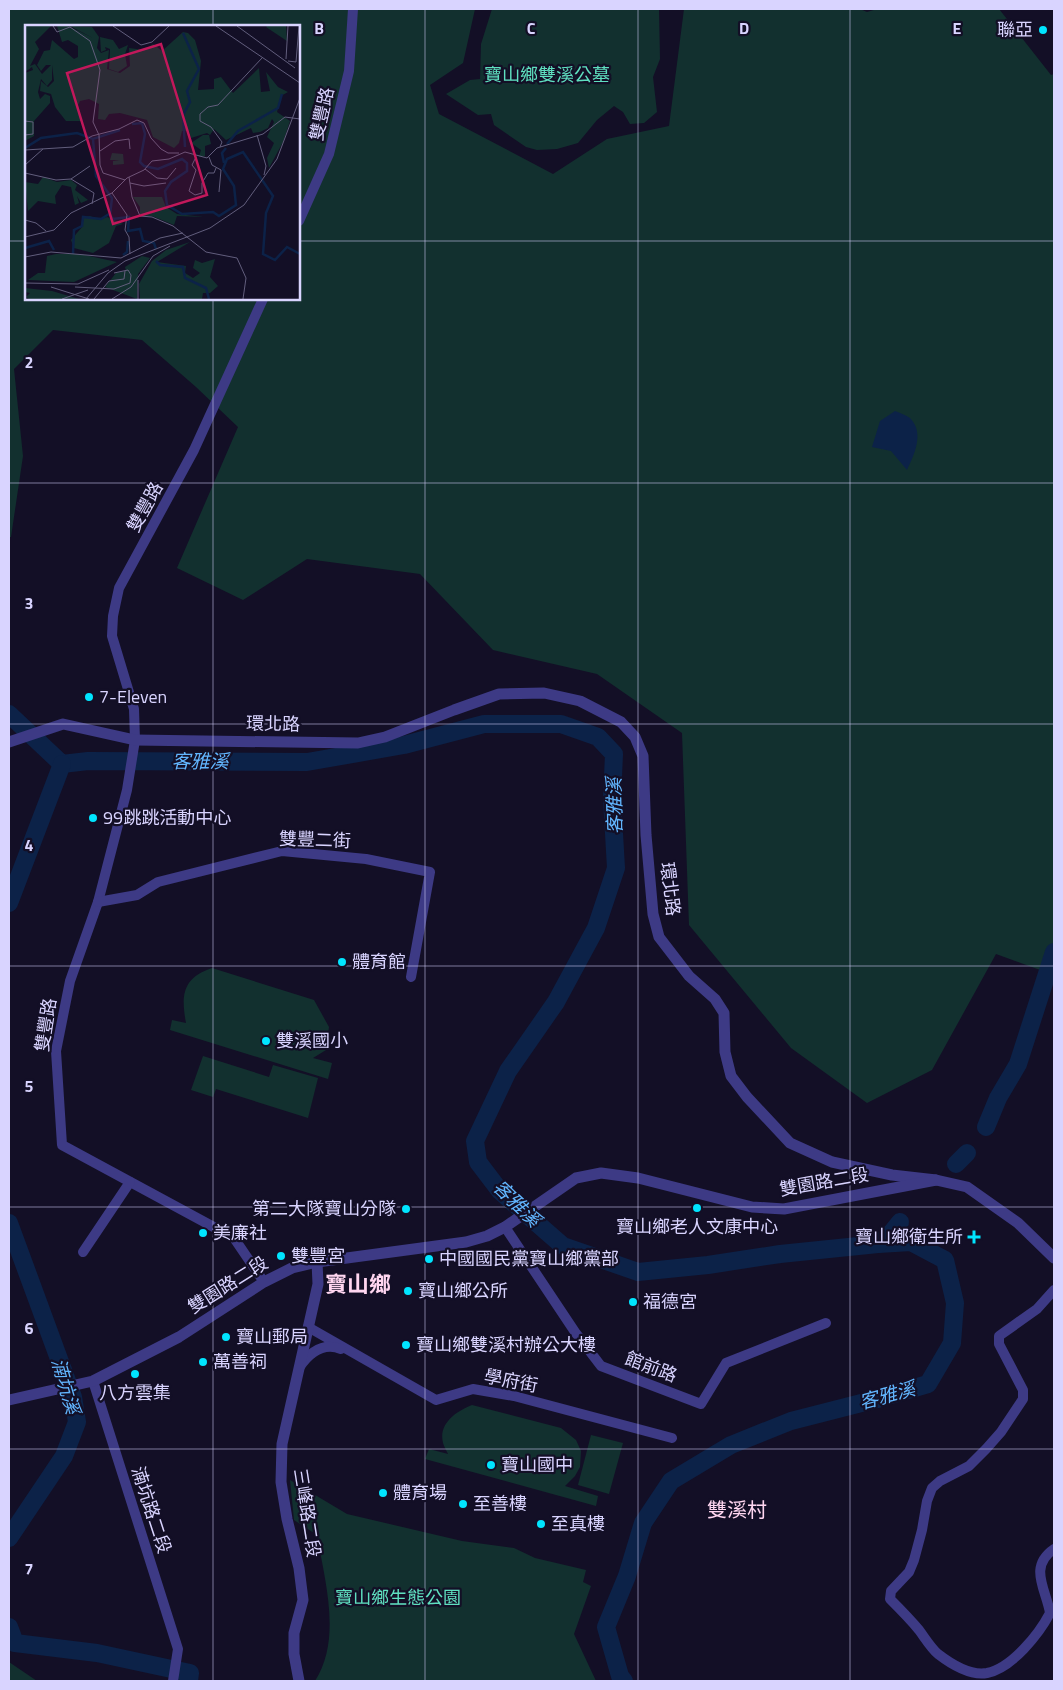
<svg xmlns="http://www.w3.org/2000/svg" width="1063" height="1690" font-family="'Titillium Web','Noto Sans TC',sans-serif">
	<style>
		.green { fill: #12302f; fill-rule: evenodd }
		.water { fill: #0c2248 }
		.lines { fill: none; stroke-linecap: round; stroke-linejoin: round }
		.river { stroke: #0c2248; stroke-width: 18 }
		.minor { stroke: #3d3a85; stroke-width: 10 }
		.tertiary { stroke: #3d3a85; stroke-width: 11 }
		.grid { fill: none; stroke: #d9d4ff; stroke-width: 1; stroke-opacity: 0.55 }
		.poi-dot { fill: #00e5ff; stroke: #130f26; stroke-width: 2 }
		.labels { text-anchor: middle; stroke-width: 4.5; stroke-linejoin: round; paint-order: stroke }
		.poi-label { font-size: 18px; fill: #d9d4ff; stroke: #130f26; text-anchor: start }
		.park-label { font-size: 18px; fill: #5fe0c0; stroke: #130f26 }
		.street-label { font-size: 18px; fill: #d9d4ff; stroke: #130f26 }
		.water-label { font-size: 19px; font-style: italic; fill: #62b6ff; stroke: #130f26 }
		.quarter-label { font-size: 20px; fill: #ffd6f0; stroke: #130f26 }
		.district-label { font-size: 22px; font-weight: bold; fill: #ffd6f0; stroke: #130f26 }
		.inset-river { fill: none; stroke: #0c2248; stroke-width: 2.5 }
		.inset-road { fill: none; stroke: #625e7d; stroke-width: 1 }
		.view { fill: #c2185b; fill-opacity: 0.15; stroke: #c2185b; stroke-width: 2.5 }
		.inset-edge { fill: none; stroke: #d9d4ff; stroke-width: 2.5 }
		.grid-label { font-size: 16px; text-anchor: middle; font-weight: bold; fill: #d9d4ff; stroke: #130f26; stroke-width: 4.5; stroke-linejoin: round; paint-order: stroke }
	</style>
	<rect width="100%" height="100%" fill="#130f26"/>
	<g class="green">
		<path d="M9,9h466l-12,54 -33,22 9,29 114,60 54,-35 62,-13 15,-117h176l7,3 10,-3h122l52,66 3,-1v901l-58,-21 -64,116 -65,33 -76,-55 -102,-123 -7,-192 -85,-59 -104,-24 -73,-76 -113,-15 -64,41 -66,-32 61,-141 -42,-40 -54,-47 -89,-10 -39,39 9,87 -12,81h-2zM26,26h273v273h-273z"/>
		<polygon points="492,9 659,9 660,59 653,77 657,112 644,123 630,124 623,112 614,106 597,120 578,143 557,149 537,150 526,147 494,125 491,114 478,115 446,94 470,80 480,79 481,44"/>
		<path d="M212,968l102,32 15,27 -3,23 -13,8 19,5 -4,16 -158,-49 2,-10 14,3c-5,-27 -4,-45 26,-55z"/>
		<polygon points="203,1056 269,1077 273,1065 318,1078 308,1118 216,1089 213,1097 191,1090"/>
		<path d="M472,1405l89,23 15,12 5,11 -1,16 -5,9 -10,10 33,10 -2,10 -171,-47 4,-10 19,5c-2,-4 -4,-8 -5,-11 -5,-20 14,-32 29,-38z"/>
		<polygon points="591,1435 623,1443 609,1494 578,1485"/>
		<path d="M290,1480l57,34 115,27 52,7 21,10 51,12 -3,12 8,4 -17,48 22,47h-281c27,-42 10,-99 2,-146l-23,-15z"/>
		<polygon points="9,1662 37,1681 9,1681"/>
	</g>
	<path class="water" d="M895,411c5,2 11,4 15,7 15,15 4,37 -3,52l-16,-19 -19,-4 8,-26z"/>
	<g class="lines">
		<g class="river">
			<polyline points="9,714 62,764 88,761 307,762 404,745 484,724 561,724 598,737 614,754 612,799 616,868 596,928 556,1002 508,1071 475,1141 478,1162 500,1191 563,1246 638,1272 708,1265 780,1254 878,1244 911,1242 945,1260 955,1303 952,1343 928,1384 877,1399 791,1421 731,1445 671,1481 643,1523 627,1576 606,1627 620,1676 624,1681"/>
			<polyline points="9,903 62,764"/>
			<polyline points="986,1127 998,1098 1018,1064 1054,952"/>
			<polyline points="956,1164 967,1153"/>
			<polyline points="9,1223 73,1397 77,1422 64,1456 9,1538"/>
			<polyline points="878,1244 892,1232 900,1222"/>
			<polyline points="9,1627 15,1643 97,1653 190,1673 189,1681"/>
		</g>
		<g class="minor">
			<polyline points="299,221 329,154 349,71 353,9"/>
			<polyline points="263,299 194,450 119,588 113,616 112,636 134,709 135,740 127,790 98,902 70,981 56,1051 62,1145 234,1238 264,1282"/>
			<polyline points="98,902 137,895 158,882 282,851 366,859 430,872 411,977"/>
			<polyline points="505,1227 575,1332 601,1366 701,1404 726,1363 826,1323"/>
			<polyline points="83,1252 130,1182"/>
			<path d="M1054,1290l-17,19 -38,27v8l24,46v9l-22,33 -15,17 -17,17 -29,15 -8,7 -5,13 -5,29 -8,30 -5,12 -18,19 -1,8c10,10 20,20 29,31 6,8 12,18 19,24 13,10 32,22 49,19 25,-5 52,-39 63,-60 -4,-24 -22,-46 4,-64"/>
			<polyline points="308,1327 436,1400 473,1389 514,1396 672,1438"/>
			<path d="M299,1368c10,-15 24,-26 42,-19"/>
			<polyline points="93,1381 178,1649 173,1681"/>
		</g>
		<g class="tertiary">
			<polyline points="9,742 63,724 135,740 358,743 385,737 454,710 499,694 544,693 580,701 621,722 635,737 643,756 646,835 653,914 659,937 689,976 715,999 724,1013 725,1052 731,1076 747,1097 790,1143 832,1162 892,1175 936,1180"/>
			<polyline points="9,1400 93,1381 179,1337 264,1282 292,1268 317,1262 466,1242 487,1236 505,1227 576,1178 601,1173 638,1178 752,1207 784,1209 936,1180 967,1187 1018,1223 1054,1258"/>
			<polyline points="299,1681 294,1654 294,1633 303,1600 299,1568 287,1519 281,1482 282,1444 318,1284 317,1262"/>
		</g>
	</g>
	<path class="grid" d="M213,9v17M425,9v1672M638,9v1672M850,9v1672M9,241h17M299,241h755M213,299v1382M9,483h1045M9,724h1045M9,966h1045M9,1207h1045M9,1449h1045"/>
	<g class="poi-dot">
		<circle cx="1043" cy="30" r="5"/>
		<circle cx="89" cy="697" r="5"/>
		<circle cx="93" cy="818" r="5"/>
		<circle cx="342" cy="962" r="5"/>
		<circle cx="266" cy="1041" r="5"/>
		<circle cx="697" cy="1208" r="5"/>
		<circle cx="406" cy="1209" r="5"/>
		<circle cx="203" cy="1233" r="5"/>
		<path d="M971.5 1229.5h5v5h5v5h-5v5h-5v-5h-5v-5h5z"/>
		<circle cx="281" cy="1256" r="5"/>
		<circle cx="429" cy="1259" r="5"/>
		<circle cx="408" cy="1291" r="5"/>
		<circle cx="633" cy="1302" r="5"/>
		<circle cx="226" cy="1337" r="5"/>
		<circle cx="406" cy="1345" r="5"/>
		<circle cx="203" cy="1362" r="5"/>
		<circle cx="135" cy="1374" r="5"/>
		<circle cx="491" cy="1465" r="5"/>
		<circle cx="383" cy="1493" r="5"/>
		<circle cx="463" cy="1504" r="5"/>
		<circle cx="541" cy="1524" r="5"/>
	</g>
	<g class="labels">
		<g class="poi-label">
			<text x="1033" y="36" text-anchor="end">聯亞</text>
			<text x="99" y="703">7-Eleven</text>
			<text x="103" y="824">99跳跳活動中心</text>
			<text x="352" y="968">體育館</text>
			<text x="276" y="1047">雙溪國小</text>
			<text x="396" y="1215" text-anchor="end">第二大隊寶山分隊</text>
			<text x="697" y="1233" text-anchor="middle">寶山鄉老人文康中心</text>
			<text x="213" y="1239">美廉社</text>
			<text x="963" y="1243" text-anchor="end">寶山鄉衛生所</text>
			<text x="291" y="1262">雙豐宮</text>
			<text x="439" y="1265">中國國民黨寶山鄉黨部</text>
			<text x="418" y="1297">寶山鄉公所</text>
			<text x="643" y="1308">福德宮</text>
			<text x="236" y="1343">寶山郵局</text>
			<text x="416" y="1351">寶山鄉雙溪村辦公大樓</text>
			<text x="213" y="1368">萬善祠</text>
			<text x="135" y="1399" text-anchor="middle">八方雲集</text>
			<text x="501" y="1471">寶山國中</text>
			<text x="393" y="1499">體育場</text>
			<text x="473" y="1510">至善樓</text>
			<text x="551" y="1530">至真樓</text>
		</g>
		<g class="park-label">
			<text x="547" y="81">寶山鄉雙溪公墓</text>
			<text x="398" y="1604">寶山鄉生態公園</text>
		</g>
		<g class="street-label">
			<text transform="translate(322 114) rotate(-77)" y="6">雙豐路</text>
			<text transform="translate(145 507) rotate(-61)" y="6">雙豐路</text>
			<text transform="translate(273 724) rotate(1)" y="6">環北路</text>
			<text transform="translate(315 840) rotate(2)" y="6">雙豐二街</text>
			<text transform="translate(670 889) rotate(83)" y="6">環北路</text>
			<text transform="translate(46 1025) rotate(-81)" y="6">雙豐路</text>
			<text transform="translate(824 1182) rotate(-10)" y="6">雙園路二段</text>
			<text transform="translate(228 1285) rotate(-32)" y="6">雙園路二段</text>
			<text transform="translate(651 1367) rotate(21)" y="6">館前路</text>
			<text transform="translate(511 1381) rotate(11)" y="6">學府街</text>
			<text transform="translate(151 1510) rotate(72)" y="6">湳坑路二段</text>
			<text transform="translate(307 1513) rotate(81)" y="6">三峰路二段</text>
		</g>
		<g class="water-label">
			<text x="200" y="768">客雅溪</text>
			<text transform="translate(614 806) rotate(-91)" y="7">客雅溪</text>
			<text transform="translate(517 1203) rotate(44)" y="7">客雅溪</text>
			<text transform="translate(66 1386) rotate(74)" y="7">湳坑溪</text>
			<text transform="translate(887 1395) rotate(-15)" y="7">客雅溪</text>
		</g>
		<g class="quarter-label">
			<text x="737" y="1517">雙溪村</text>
		</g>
		<g class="district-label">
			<text x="358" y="1292">寶山鄉</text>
		</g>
	</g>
	<g transform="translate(25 25)">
		<rect width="275" height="275" fill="#130f26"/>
		<path d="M0,1h26l-16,16 4,7 -9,17 5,-2 7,10 9,-9h-5l-5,6 -4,-6 7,-14 6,-1 2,-10 22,19 4,-2v-11l-10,-6 -6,2 -5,-16h11l25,12 -23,-12 22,1 7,10 -2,11 4,5 8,-3 -2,19 13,4 10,-7 -1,-18 15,2 9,-6 9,7 21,-19 5,1 7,7 6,21 -3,29 16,-1v-10l7,-2 12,16 26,-25 2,24 9,-1 -4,-19 12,15 10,5 -7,4 -4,16 13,9 -7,21 -14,26 -2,-10 7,-15 -7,-6 7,-15 -2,-3 -4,9 -8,4 -7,1 -2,-5 -25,12 -12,-11 -4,6 -3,-2 -16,5 -2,-7h-7l-3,12 -5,5 -21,-11 -6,-17 -27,-7 -11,1 -4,6 -7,-1 1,-15 -10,-5 -9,2 -2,4 4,16h-16l-11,-14 -4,-13 -11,-3 1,-10 7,6 6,-6 -2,-16v15l-5,6 -6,-7 -3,13 2,7 5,-5 5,2v7l-16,18v15l-9,5v-68l8,-3 -1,-3 -7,5zM261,1l1,15 -21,-14 1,-1zM75,12l13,3 6,9 9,-4 -3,9 2,12 -9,6 -9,-3 1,-20 -5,-2 1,3 -5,2zM178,110h6l2,9 -6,2v10l-6,1 2,-7 -10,-7zM87,128l11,1 1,10 -11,1v-4l7,-1h-10zM18,152l14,5 14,-2 6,5 -2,5 13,10 -7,3 -4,-7 2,7 -4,2 -4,-18 -9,-2 -7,11 1,8 -18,-3 -10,10 -3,-29 13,2zM108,172h29l4,10 11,7 27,3 -27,-1 -3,9 -22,-9h-12v-9zM65,191l9,4 8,-3 16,7 -7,2 -7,17 -16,10 -19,-5 -3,-8 11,-13 2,-10zM165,217l-33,20 29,4 -1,7 8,5 7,-5 -7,-5 2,-8 7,3 13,-4 -5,18 8,9 -8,7h-7l-1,6h-62l-1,-15 13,-23 14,-11zM31,229h24l37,8 -43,20 -46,-2 10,-7h7l2,-17zM117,231l8,2 -12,16 -1,25 -32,-12 11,-14 10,-2 -1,-4zM0,263l27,3 27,8h-50l-3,-2 4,-4 -5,-1z" fill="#12302f"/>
		<path class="inset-river" d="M158,8l16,36 -12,22 3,11 -7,13 2,32M107,99l10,-1 3,11 -5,28 4,4 14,3 24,-10 5,4v8l-16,11 -6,9 2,14 15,9 31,-2 6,4 17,-11 -2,-19 -11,-17 4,-10 16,-7 30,44 -7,17 -3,41 12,6 12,-13 13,7M68,114l3,37 16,22 -2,17 3,4 16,-2 -1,14 12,-2 3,12 11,2 2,6M202,119l11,-13 40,-23 4,-14M0,123l16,-10 36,-5 16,6 27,-9M199,138l-2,-10 4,-5M0,223l24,-7 5,9M48,229l1,-24 8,-4 1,-9 18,2 8,-5M98,230l4,-3 1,-11M131,236l4,4 23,2 2,11 21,10 3,11"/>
		<path class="inset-road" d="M28,1l4,6 13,-5 20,14 10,29 -7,52 6,13 1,30 3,8 22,7M88,1l28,19 11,-3 17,-16M191,1l84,57M212,1l58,42M261,34l2,-33M263,36l8,1 3,-36M0,96l8,1v12l-8,1M232,110l9,31 -2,9M195,122l2,-5 -11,-15 -11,-6v-7l8,-7 10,-2 44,-47M0,125l48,-3 19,-11 27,-7 18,-9 7,3 7,15 10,11 7,4h11M75,126l15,-10 14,-2 1,10M171,132l-4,8 4,5 -7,21 6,4 7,-2v-10l6,-10h6l2,-5M184,132l3,8 9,5 -2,22M0,140l18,-16M120,144l12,9 10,1 9,-11M0,148l31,7 15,-1 23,14 -2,11M104,152l3,20 8,19 12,1 21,9 33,26 31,6 9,20 -3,21M46,154l19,-13M105,158l14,3 22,-3M87,168l15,22 -2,15 4,7 1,17M0,195l11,3 10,8M0,212l29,-7 17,-17 41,-20 15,-15 17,-8 8,-9 17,-2 16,-7 22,6 10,-10 46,-14 22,-17 15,2M0,232l26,-5 70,6 39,-20 23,-5M113,255v19M0,258l53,1 31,-14M26,262l38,12M50,262l39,2 16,-6 1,-8 -3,-5 -14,3M37,274l26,-9M61,274l22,-26 17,-12 85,-33 34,-23 33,-46 23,-61M69,274l15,-18 15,-2 1,-8M87,274l19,-12 22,-31 17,-10"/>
		<path class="view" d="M136,19l46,151 -94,29 -46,-151z"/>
		<rect width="275" height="275" class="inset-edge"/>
	</g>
	<g class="grid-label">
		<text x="319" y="34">B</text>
		<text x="531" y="34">C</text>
		<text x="744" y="34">D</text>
		<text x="957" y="34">E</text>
		<text x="29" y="368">2</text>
		<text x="29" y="609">3</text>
		<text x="29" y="851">4</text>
		<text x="29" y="1092">5</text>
		<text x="29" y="1334">6</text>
		<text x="29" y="1575">7</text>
	</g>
	<rect width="1063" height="1690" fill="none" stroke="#d9d4ff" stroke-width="20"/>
</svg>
